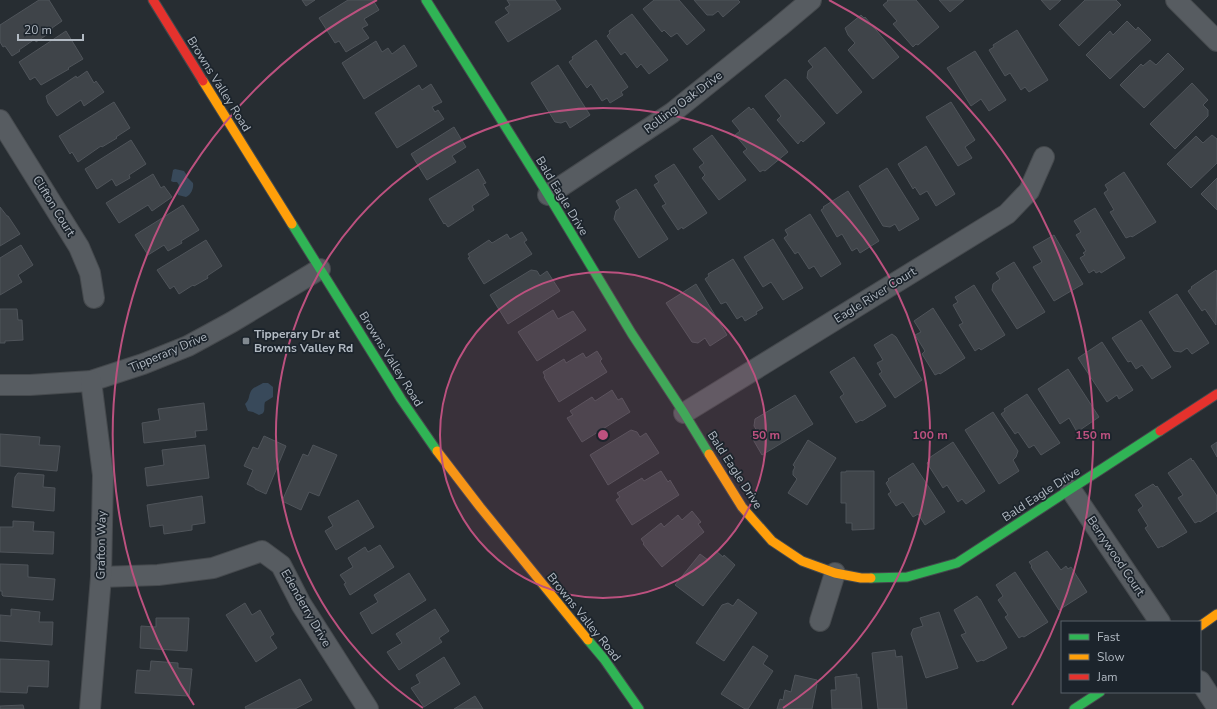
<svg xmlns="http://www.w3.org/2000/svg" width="1217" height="709" font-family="'Nunito Sans',sans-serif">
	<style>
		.water { fill: #38495a }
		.building { fill: #3f4449; stroke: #4f545a }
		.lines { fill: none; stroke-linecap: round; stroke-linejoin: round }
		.street-casing { stroke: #45494d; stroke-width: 22 }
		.fast-casing { stroke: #45494d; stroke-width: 11 }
		.slow-casing { stroke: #45494d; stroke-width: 11 }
		.jam-casing { stroke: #45494d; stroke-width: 11 }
		.street { stroke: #575c61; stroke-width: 20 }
		.fast { stroke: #30b455; stroke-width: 9 }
		.slow { stroke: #ff9f0a; stroke-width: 9 }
		.jam { stroke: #e5322d; stroke-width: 9 }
		.ring { fill: none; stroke: #bc517f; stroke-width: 2 }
		.poi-dot { fill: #818990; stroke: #1c242c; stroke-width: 1.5 }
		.labels { text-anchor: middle; stroke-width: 3.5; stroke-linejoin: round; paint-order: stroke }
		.street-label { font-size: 12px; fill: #b2bac3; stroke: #1c242c }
		.poi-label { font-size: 12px; font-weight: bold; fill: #b2bac3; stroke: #1c242c; text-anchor: start }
		.centre { fill: #bc517f; stroke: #1c242c; stroke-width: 2 }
		.ring-label { font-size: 12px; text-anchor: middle; font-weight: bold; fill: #bc517f; stroke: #1c242c; stroke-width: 3.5; stroke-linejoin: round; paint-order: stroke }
	</style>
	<rect width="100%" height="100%" fill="#272d32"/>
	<g class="water">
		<path d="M175,169l9,2 2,3v2l7,7c1,5 -2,12 -7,14l-8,-2 -1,-3 1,-3 1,-4 -2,-3h-4l-2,-1 2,-11z"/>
		<path d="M263,383h5l5,4v10l-8,5c-2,6 2,11 -6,13l-6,-3 -5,-1 -3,-7c5,-5 3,-7 6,-13 2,-4 8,-5 12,-8z"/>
	</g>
	<g class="building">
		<polygon points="39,0 49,0 62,21 52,28 51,32 36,42 35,39 19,50 20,51 12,56 5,46 3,47 0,42 0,25"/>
		<polygon points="302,0 315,0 306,6"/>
		<polygon points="348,0 373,0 379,10 364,19 368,25 362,28 369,38 346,52 339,41 335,43 319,18"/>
		<polygon points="507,0 555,0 561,9 508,42 495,22 509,13 505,8 510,5"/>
		<polygon points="654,0 679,0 705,30 687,45 677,33 671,37 664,30 662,32 643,9"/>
		<polygon points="694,0 738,0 740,2 723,17 718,11 713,15 707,15"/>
		<polygon points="887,0 916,0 939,27 918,45 916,44 913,47 893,24 897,21 883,5 888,1"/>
		<polygon points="939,0 964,0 950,12"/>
		<polygon points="1041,0 1061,0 1050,10"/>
		<polygon points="1085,0 1116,0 1121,5 1079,46 1059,25"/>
		<polygon points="632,14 668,60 649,74 641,64 637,68 625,52 621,55 607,36 610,33 609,31"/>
		<polygon points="861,15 864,18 865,17 899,57 873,79 848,50 855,43 848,35 845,28"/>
		<polygon points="1127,21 1136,30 1138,27 1151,40 1110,79 1086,55 1110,31 1113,35"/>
		<polygon points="1017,30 1048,80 1029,92 1025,87 1021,90 1010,73 1005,76 989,50 994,47 993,45"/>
		<polygon points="66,31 83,59 68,68 69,69 41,85 35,77 30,80 19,62"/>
		<polygon points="596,40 628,87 621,92 623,95 610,103 607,98 602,101 591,84 587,88 569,62 573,59 572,57"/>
		<polygon points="376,41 382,52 388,48 392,54 404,45 417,66 364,99 342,63"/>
		<polygon points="825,47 862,92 837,114 807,78 808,71 813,67 808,61"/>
		<polygon points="975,51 1006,100 989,111 981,99 971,106 947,68"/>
		<polygon points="1168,53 1184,69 1144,108 1120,85 1141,64 1143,66 1150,60 1156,65"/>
		<polygon points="558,65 590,115 570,128 566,121 561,123 555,122 531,83"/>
		<polygon points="87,71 94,83 96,81 104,92 84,106 81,100 57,116 48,103 46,96 76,76 77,78"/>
		<polygon points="785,79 788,81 825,123 803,142 801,140 798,144 777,120 781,116 765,96"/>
		<polygon points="1192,83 1208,100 1203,105 1208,110 1208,116 1175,149 1150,124"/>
		<polygon points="431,84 442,102 432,107 435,112 438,110 444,119 397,148 375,113 419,85 422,90"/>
		<polygon points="114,102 130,128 116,137 117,138 102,147 101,146 78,162 72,152 70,154 59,136"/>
		<polygon points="951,102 975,140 965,147 972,158 958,166 926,117"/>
		<polygon points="749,107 751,110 753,108 788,152 765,171 763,170 760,172 743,152 747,149 735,135 740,131 732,121"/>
		<polygon points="454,127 466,147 452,156 456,162 427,180 411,154"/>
		<polygon points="712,135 746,180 719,200 702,178 705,175 699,167 704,163 693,149"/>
		<polygon points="1212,135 1217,139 1217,163 1191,188 1167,164 1196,136 1203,143"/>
		<polygon points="131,140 146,164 129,175 130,178 116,186 112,179 97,189 85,169"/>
		<polygon points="926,146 955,194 936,206 927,191 920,195 915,187 913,189 898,164"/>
		<polygon points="674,164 707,213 683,229 682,227 678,230 662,206 666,204 654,185 659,182 655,176"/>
		<polygon points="887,168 919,219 899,231 895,224 890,227 883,226 859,186"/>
		<polygon points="478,169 486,183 483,184 489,195 472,206 474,210 448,227 445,223 444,224 429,199"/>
		<polygon points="1124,172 1156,222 1132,237 1131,236 1126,238 1110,212 1114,210 1104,193 1108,190 1105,185"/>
		<polygon points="153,174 161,188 164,186 172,197 152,211 148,205 119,223 106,203"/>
		<polygon points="1217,178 1217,210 1201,194"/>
		<polygon points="636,189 668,239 639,258 614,219 616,211 620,208 616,201"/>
		<polygon points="848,191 879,241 860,253 857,248 852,251 842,234 837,237 821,210 824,208 823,207"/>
		<polygon points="183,205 199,230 181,241 182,243 168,251 164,245 148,255 135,235"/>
		<polygon points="0,207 7,216 8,216 20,234 0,246"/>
		<polygon points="1095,208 1125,258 1101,273 1100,271 1096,273 1094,270 1089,273 1080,258 1085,255 1083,253 1086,251 1076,235 1081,232 1074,221"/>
		<polygon points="810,214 841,264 821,277 814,266 809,269 798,252 795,254 784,238 788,235 785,230"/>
		<polygon points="522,232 527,240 524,242 532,254 484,284 468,258 470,257 468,254 489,240 492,243 507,234 510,239"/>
		<polygon points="1054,235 1083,284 1054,301 1033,267 1042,262 1033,247"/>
		<polygon points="773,239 803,288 783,300 771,282 763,287 744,257"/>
		<polygon points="206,240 222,266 207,276 208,278 194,286 193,285 179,294 174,286 170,289 157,270"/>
		<polygon points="21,245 33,265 18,275 22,282 0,295 0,258"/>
		<polygon points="733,259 763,308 756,312 757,314 745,321 742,316 737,319 726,302 721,304 705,279 709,276 708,274"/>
		<polygon points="1014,262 1045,312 1017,329 992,290 993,284 1000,279 996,273"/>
		<polygon points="531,270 537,271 540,276 547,271 560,291 508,324 490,295"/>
		<polygon points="1216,270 1217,272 1216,325 1205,309 1202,311 1188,291 1192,288 1191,287"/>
		<polygon points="696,284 727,335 710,346 705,338 698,343 692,342 666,303"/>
		<polygon points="974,285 1005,335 981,350 979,348 975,351 959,325 963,323 953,305 958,302 955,297"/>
		<polygon points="1177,294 1209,343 1192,354 1187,348 1181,352 1174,351 1149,312"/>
		<polygon points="933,308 965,358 940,374 939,373 935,375 922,354 925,351 915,335 921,332 914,321"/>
		<polygon points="0,309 17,309 18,320 22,320 23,340 5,341 5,343 0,343"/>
		<polygon points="553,310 558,319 573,311 586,330 537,361 518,332"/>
		<polygon points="1141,320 1171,367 1152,379 1142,365 1136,369 1131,361 1128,362 1112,338"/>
		<polygon points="892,334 896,337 922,380 895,398 879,374 882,372 877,363 883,360 874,345"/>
		<polygon points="1102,342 1133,390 1119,399 1117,395 1107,402 1078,358"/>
		<polygon points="597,351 602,359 600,361 607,372 559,402 544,377 545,376 543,372 564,359 566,363 583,353 586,358"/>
		<polygon points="854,357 886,406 862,421 861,420 856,423 840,397 844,394 830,372"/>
		<polygon points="1068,369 1099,417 1077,432 1069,418 1060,424 1038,389"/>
		<polygon points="612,390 618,400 622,398 630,412 582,442 567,418 573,415 570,411 592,397 595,401"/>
		<polygon points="1027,394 1060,443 1041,455 1034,445 1029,448 1018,432 1015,434 1001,414 1005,411 1004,409"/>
		<polygon points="795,395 813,424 762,455 751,436 757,431 754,426 755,419"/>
		<polygon points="204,403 207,430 195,431 196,437 144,443 142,423 160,420 158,409"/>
		<polygon points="993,412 1018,451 1016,457 1013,460 1019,471 999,484 965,430"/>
		<polygon points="631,430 637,432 640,437 646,433 659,453 608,485 590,455"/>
		<polygon points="0,434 40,437 39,445 60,446 57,471 0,466"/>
		<polygon points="264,436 286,446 266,494 255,489 255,488 247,484 253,470 244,466 253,447 258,449"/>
		<polygon points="808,440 836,458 807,505 788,493 797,479 793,475 793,471 795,467 793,465"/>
		<polygon points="953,442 985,491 966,504 962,499 958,502 947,485 943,488 927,463 930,460 929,458"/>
		<polygon points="1217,442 1217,457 1211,446"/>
		<polygon points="205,445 209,478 147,486 145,468 164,465 162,450"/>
		<polygon points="313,445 337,455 319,496 309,492 301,510 282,501 303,454 308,456"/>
		<polygon points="1191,458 1192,461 1193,460 1217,496 1217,511 1200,522 1199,521 1195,523 1178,498 1183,495 1168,473"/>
		<polygon points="913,463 945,512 925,525 918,514 913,517 903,502 896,506 888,494 891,492 886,483 889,480 888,479"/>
		<polygon points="661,471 668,482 670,480 679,495 632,525 616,500 620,497 617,493 642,478 644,481"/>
		<polygon points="846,471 874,471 874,529 852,530 852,523 846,523 846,503 841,503 841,472 846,472"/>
		<polygon points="18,473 44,475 43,487 55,488 54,511 12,507 15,477"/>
		<polygon points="1153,484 1156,487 1157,486 1187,532 1162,547 1162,546 1158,548 1145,528 1148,526 1138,510 1143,506 1135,495"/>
		<polygon points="202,496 205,523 192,525 192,530 164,534 163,525 150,527 147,505"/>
		<polygon points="358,500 374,527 336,550 325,531 333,526 328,517"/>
		<polygon points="692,511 701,522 698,524 704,532 662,567 643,544 644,543 641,539 661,523 664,527 678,515 682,520"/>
		<polygon points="13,521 34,522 33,531 54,532 53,554 0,552 0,527 13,527"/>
		<polygon points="380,545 394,567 350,595 344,584 346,583 340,575 353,567 348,558 365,547 368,552"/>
		<polygon points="716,551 723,557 724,555 735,565 703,606 675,585 700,554 708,560"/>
		<polygon points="1047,551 1061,570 1066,566 1068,569 1071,567 1087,592 1059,610 1031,567 1032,566 1029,562"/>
		<polygon points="0,564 28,565 28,577 55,579 53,600 3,596 2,595 2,591 0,591"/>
		<polygon points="1015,572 1048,622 1024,637 1022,636 1019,638 1005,617 1008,615 998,600 1003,596 996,585"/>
		<polygon points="409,573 426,600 372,634 360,613 378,602 374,595"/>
		<polygon points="977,596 979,599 980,599 1007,648 983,661 982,660 977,662 961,635 966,633 954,610"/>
		<polygon points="738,599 757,613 724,661 696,643 722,605 728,603 733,606"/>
		<polygon points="245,603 252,615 260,610 274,634 270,637 277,648 256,662 226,615"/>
		<polygon points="11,609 40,612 39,622 53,622 52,645 0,641 0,615 11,616"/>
		<polygon points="435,609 449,631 439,638 442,642 399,670 387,652 402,643 396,634"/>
		<polygon points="939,612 958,668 926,678 911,634 913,629 923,626 920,618"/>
		<polygon points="156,618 189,618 187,651 140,648 141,626 156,627"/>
		<polygon points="753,646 768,656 763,664 773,671 748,709 745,709 721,694"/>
		<polygon points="895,650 896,657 902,656 907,709 878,709 872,653"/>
		<polygon points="444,657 460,684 424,707 411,688 420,683 416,675"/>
		<polygon points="0,659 49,661 48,687 28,686 27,693 0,692"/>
		<polygon points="151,661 178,663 178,668 192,669 189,696 135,693 137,670 150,671"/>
		<polygon points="857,674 857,678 859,677 862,709 832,709 831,690 836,690 835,677"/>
		<polygon points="795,675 817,680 816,684 817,684 812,709 777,709 780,699 783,700 785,690 791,692"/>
		<polygon points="300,679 312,700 295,709 246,709 245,707"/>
		<polygon points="475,696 483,709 454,709"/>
		<polygon points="23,705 24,709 0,709 0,706"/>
	</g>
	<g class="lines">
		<defs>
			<g id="street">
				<polyline points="1176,0 1217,41"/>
				<polyline points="0,120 79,247 90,273 94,298"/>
				<polyline points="548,195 672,113 779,27 811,0"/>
				<polyline points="0,385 30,385 91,381 143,364 188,346 232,322 320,269"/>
				<polyline points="684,413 1007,214 1029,191 1044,157"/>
				<polyline points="1071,490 1160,622"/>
				<polyline points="101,577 158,575 213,568 262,551 281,565 301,604 368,709"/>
				<polyline points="820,621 835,573"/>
				<polyline points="1200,681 1217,707"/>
				<polyline points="90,709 101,577 103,475 91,381"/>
			</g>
			<g id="fast">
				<polyline points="426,0 544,188 632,334 684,413 709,454"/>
				<polyline points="292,224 401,399 437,451"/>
				<polyline points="871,578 907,577 957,563 1160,431"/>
				<polyline points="588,640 604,659 639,709"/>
				<polyline points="1074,709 1100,692"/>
			</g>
			<g id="slow">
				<polyline points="203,81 292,224"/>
				<polyline points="437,451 480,507 588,640"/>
				<polyline points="709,454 742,507 772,541 802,561 835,573 861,578 871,578"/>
				<polyline points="1200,626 1217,614"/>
			</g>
			<g id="jam">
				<polyline points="153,0 203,81"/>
				<polyline points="1160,431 1217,394"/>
			</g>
		</defs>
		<use href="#street" class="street-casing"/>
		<use href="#fast" class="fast-casing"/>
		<use href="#slow" class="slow-casing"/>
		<use href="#jam" class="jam-casing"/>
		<use href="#street" class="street"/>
		<use href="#fast" class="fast"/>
		<use href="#slow" class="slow"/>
		<use href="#jam" class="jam"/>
	</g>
	<circle cx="603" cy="435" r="163" fill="#bc517f" fill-opacity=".12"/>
	<g class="ring">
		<circle cx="603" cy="435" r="163"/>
		<path d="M423 708A327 327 0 1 1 783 708"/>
		<path d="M194 705A490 490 0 0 1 377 0M829 0A490 490 0 0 1 1012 705"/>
	</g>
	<rect class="poi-dot" x="242" y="337" width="8" height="8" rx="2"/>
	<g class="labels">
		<g class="street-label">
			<text transform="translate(219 84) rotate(58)" y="4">Browns Valley Road</text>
			<text transform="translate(683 102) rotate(-37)" y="4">Rolling Oak Drive</text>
			<text transform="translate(562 196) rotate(59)" y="4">Bald Eagle Drive</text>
			<text transform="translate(54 206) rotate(58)" y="4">Clifton Court</text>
			<text transform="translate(875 295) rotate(-32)" y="4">Eagle River Court</text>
			<text transform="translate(168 352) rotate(-23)" y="4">Tipperary Drive</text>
			<text transform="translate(391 359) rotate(58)" y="4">Browns Valley Road</text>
			<text transform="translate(735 470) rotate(57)" y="4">Bald Eagle Drive</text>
			<text transform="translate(1041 494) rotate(-33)" y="4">Bald Eagle Drive</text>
			<text transform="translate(101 545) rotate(-89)" y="4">Grafton Way</text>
			<text transform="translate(1116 556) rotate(56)" y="4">Berrywood Court</text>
			<text transform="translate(306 608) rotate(60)" y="4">Edenderry Drive</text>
			<text transform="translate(584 617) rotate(51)" y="4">Browns Valley Road</text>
		</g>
		<g class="poi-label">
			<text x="254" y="338">Tipperary Dr at<tspan x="254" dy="14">Browns Valley Rd</tspan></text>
		</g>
	</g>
	<circle cx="603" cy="435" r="6" class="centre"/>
	<g class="ring-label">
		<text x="766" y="439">50 m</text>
		<text x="930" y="439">100 m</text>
		<text x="1093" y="439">150 m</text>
	</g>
	<rect x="1061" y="621" width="140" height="72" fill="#1c242c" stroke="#586068"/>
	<rect x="1069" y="634" width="20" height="6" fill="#30b455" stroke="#586068"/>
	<text x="1097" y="641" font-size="12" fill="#b2bac3">Fast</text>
	<rect x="1069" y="654" width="20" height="6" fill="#ff9f0a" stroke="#586068"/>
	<text x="1097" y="661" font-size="12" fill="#b2bac3">Slow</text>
	<rect x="1069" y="674" width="20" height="6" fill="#e5322d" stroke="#586068"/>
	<text x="1097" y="681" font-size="12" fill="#b2bac3">Jam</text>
	<path d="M18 34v6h65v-6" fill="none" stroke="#b2bac3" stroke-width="2"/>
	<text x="24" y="34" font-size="12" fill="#b2bac3" stroke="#1c242c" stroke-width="3" paint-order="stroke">20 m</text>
</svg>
